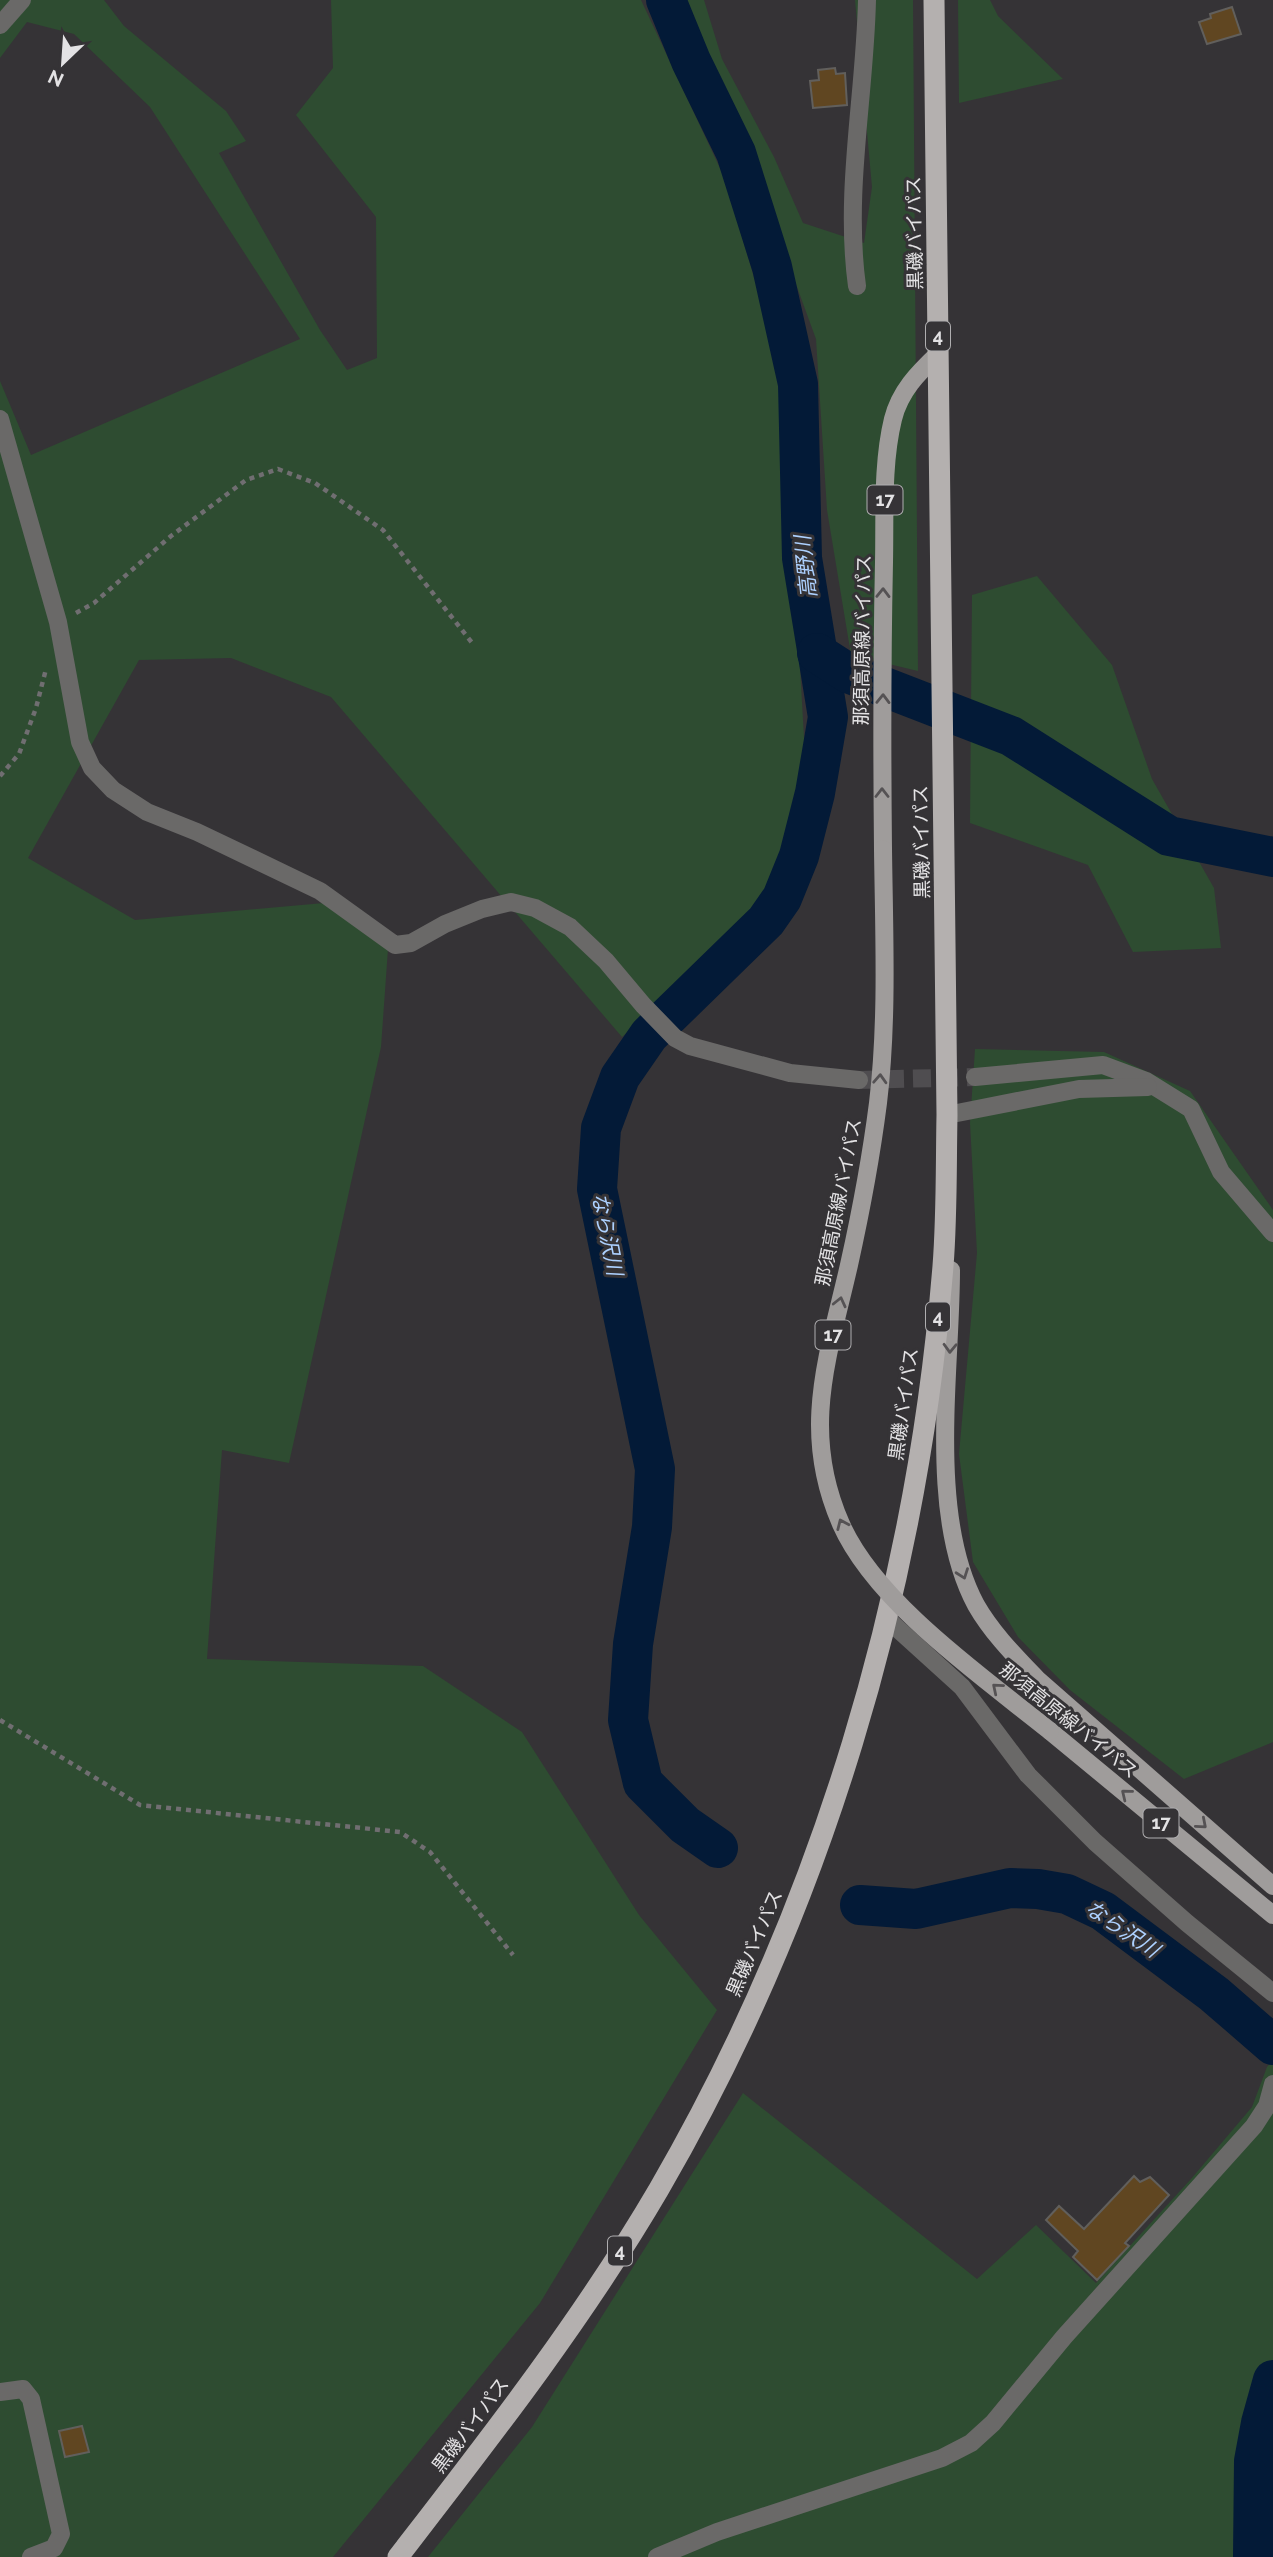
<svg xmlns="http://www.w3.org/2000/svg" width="1273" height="2557" font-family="Raleway,'Noto Sans JP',sans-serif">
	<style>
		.green { fill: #2e4c31 }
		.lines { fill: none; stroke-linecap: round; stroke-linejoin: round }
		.river { stroke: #031a37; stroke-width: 40 }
		.building { fill: #604621; stroke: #615f5c; stroke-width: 2 }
		.minor-tunnel { stroke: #4f4d50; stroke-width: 18; stroke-dasharray: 18 9; stroke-linecap: butt }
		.path { stroke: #706e71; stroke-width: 4.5; stroke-dasharray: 5 5; stroke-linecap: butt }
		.minor { stroke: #6a6968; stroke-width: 18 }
		.major { stroke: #9f9c9b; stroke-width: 18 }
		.highway { stroke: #b4b0af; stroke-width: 21 }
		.major-bridge { stroke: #9f9c9b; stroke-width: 18 }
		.oneway { stroke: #555254 }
		.labels { text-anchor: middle; stroke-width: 6; stroke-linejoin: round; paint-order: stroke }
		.shield { fill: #353336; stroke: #afaeb0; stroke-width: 2 }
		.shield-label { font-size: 18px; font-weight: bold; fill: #e3e2e4 }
		.street-label { font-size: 19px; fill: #e3e2e4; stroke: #353336 }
		.water-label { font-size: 21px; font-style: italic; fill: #add1ff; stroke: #353336 }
	</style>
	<rect width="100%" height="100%" fill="#353336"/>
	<g class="green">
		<polygon points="0,0 104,0 124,26 226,111 246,141 219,153 320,330 347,370 377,358 376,217 296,115 333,68 331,0 641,0 725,179 781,369 788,544 800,667 806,773 769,886 720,949 622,1037 331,697 231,658 139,660 28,858 135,920 324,903 388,949 381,1047 289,1463 222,1450 207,1659 423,1666 522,1732 639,1915 717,2010 540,2303 333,2557 0,2557 0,381 31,455 300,339 150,107 74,34 27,22 0,58"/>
		<polygon points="684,0 704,0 722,59 774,157 803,223 864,243 872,187 855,0 913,0 918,671 851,655 827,510 816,339 759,183 708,77"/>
		<polygon points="958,0 990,0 998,16 1063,79 959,103"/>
		<polygon points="1037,576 1112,665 1152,779 1214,888 1221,948 1133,952 1088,865 970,823 972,595"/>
		<polygon points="975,1049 1104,1052 1190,1091 1273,1210 1273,1742 1184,1779 1070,1690 1018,1637 973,1562 959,1454 977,1253 970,1123"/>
		<polygon points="1273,2060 1273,2557 428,2557 532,2427 743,2093 977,2279 1036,2225 1096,2283 1191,2179 1252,2107 1267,2067"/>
	</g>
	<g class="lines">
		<g class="river">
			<polyline points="666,0 691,61 736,153 772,267 798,384 802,558 828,717 815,793 799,856 782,898 766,921 649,1035 620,1077 601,1128 597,1189 655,1469 652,1527 633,1644 628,1720 643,1783 685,1825 718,1848"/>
			<polyline points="817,653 848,673 1011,736 1169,836 1273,857"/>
			<polyline points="860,1905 916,1909 1010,1888 1038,1889 1067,1894 1103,1911 1214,1994 1273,2045"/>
			<polyline points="1253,2557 1254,2461 1261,2423 1273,2380"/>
		</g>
	</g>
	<g class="building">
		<polygon points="1232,7 1241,34 1207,44 1199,22 1211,18 1210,14"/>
		<polygon points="835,68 836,74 845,73 847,105 813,108 810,81 819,80 818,70"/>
		<polygon points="1134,2176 1140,2182 1150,2177 1169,2195 1125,2243 1129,2246 1097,2280 1073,2257 1078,2251 1046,2220 1059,2206 1084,2229"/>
		<polygon points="82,2426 89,2452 65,2457 59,2431"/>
	</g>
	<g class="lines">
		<polyline class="minor-tunnel" points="859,1080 975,1077"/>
		<g class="path">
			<polyline points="76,613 94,603 171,536 246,480 278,469 315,483 383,530 473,644"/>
			<polyline points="0,776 19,754 36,708 46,669"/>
			<polyline points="0,1720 140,1805 400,1832 430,1852 513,1955"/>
		</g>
		<g class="minor">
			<polyline points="0,25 22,0"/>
			<path d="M857,286c-13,-94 8,-191 10,-286"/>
			<polyline points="0,419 58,622 80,742 92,768 113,790 147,812 197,832 320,891 395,945 411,943 445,924 482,909 511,902 535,908 570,927 606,961 643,1005 675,1038 690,1046 790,1073 859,1080"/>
			<polyline points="975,1077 1103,1065 1146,1081 1191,1109 1221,1172 1273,1233"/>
			<polyline points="947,1115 1079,1089 1148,1087"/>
			<polyline points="887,1619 962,1687 1028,1775 1095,1842 1187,1923 1273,1993"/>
			<polyline points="0,2392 23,2389 31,2399 61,2534 54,2548 31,2557"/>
			<polyline points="657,2557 717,2532 942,2458 971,2443 993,2423 1064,2337 1254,2126 1267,2106 1273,2084"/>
		</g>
		<g class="major">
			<path d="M883,849c-1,-96 -1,-192 1,-287 1,-47 -2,-98 9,-143 7,-28 25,-46 45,-65"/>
			<path d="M951,1270c0,101 -24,244 25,335 16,28 39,51 61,74l236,207"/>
			<polyline points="1050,1731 1273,1915"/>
		</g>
		<path class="highway" d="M398,2557c92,-119 185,-238 261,-368 163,-281 258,-600 284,-923 4,-50 3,-101 4,-151l-13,-1115"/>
		<path class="major-bridge" d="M883,849c1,84 5,171 -5,254 -7,55 -17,108 -29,162 -21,92 -49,166 -8,259 35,79 142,153 209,207"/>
	</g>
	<defs><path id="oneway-chevron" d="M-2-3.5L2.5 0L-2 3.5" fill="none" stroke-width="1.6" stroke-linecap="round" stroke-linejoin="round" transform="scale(1.75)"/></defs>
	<g class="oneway">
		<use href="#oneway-chevron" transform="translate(883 593) rotate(-89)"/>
		<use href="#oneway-chevron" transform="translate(883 699) rotate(-89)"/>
		<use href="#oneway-chevron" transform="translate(882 793) rotate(-90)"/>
		<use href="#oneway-chevron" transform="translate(880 1079) rotate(-87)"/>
		<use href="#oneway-chevron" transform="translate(840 1302) rotate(-77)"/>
		<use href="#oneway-chevron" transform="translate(950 1348) rotate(92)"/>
		<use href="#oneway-chevron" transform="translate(842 1524) rotate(-114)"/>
		<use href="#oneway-chevron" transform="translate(963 1574) rotate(70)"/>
		<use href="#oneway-chevron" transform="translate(997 1688) rotate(-140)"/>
		<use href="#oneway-chevron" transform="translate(1126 1794) rotate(-141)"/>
		<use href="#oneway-chevron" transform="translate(1202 1824) rotate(41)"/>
	</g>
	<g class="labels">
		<g class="shield">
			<rect x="926" y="321.5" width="24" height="29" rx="5"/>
			<rect x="867.5" y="485.5" width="35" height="29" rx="5"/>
			<rect x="926" y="1302.5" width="24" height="29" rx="5"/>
			<rect x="815.5" y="1320.5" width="35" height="29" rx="5"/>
			<rect x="1143.5" y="1808.5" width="35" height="29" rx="5"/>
			<rect x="608" y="2236.5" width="24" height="29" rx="5"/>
		</g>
		<g class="shield-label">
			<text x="938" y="342">4</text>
			<text x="885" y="506">17</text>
			<text x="938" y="1323">4</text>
			<text x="833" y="1341">17</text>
			<text x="1161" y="1829">17</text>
			<text x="620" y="2257">4</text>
		</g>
		<g class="street-label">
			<text transform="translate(914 233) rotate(-91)" y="7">黒磯バイパス</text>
			<text transform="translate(862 640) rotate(-89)" y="7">那須高原線バイパス</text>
			<text transform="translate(921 842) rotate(-91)" y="7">黒磯バイパス</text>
			<text transform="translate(838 1202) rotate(-79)" y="7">那須高原線バイパス</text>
			<text transform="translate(903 1404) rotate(-82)" y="7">黒磯バイパス</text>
			<text transform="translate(1069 1720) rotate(39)" y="7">那須高原線バイパス</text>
			<text transform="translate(754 1943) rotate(-67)" y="7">黒磯バイパス</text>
			<text transform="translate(470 2425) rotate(-53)" y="7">黒磯バイパス</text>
		</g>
		<g class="water-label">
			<text transform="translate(806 567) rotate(-96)" y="7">高野川</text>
			<text transform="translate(607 1234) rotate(79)" y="7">なら沢川</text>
			<text transform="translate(1122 1929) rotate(34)" y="7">なら沢川</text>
		</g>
	</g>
	<g transform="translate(63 63) rotate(205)" stroke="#353336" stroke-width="5" paint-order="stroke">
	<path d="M0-5L12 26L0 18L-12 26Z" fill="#e3e2e4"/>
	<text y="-10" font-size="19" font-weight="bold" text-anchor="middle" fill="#e3e2e4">N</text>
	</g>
</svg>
